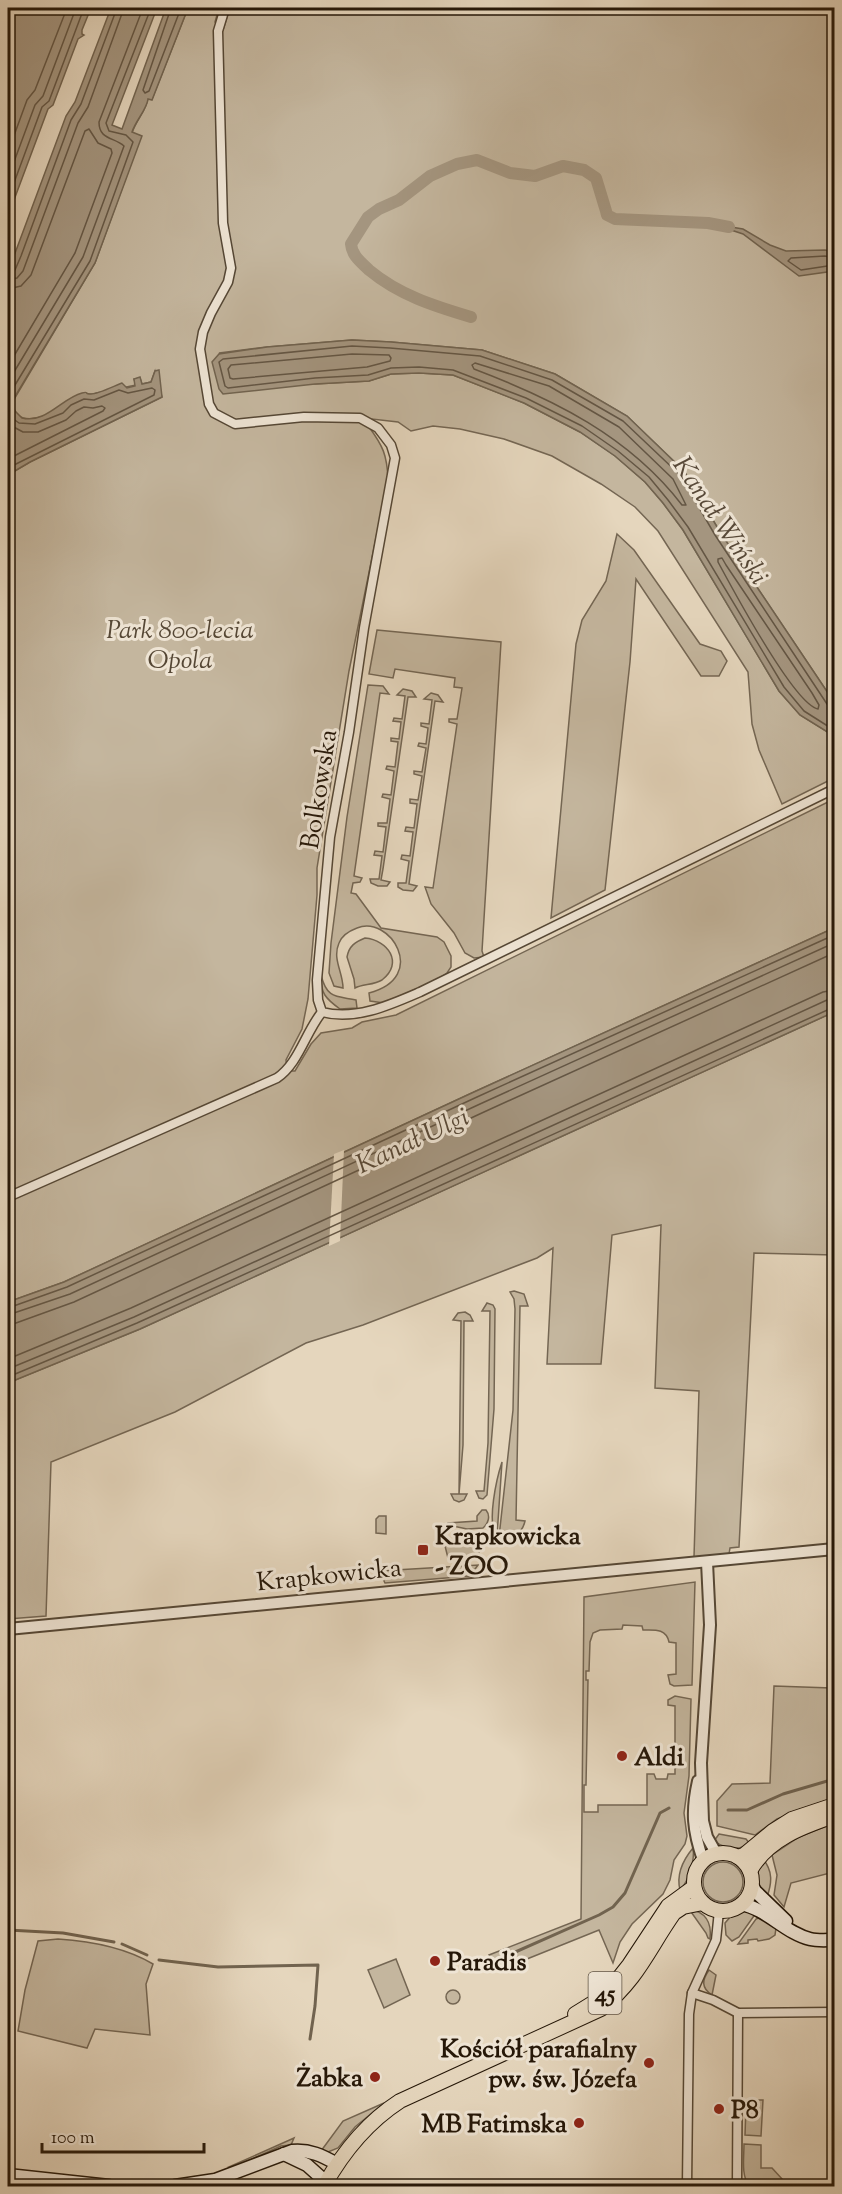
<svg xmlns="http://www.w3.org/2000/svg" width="842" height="2194" font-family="'Sorts Mill Goudy',serif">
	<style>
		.green { fill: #c4b69e; stroke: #746653; stroke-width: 1.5 }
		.water { fill: #a4957f; stroke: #71634f; stroke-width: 1.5 }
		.pier { fill: #e5d6bd }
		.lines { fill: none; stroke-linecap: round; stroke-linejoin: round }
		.shore { stroke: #645644; stroke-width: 1.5 }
		.stream { stroke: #71634f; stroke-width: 3 }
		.canal { stroke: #a4957f; stroke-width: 12 }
		.minor-casing { stroke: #554735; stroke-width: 11 }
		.tertiary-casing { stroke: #554735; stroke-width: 14 }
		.secondary-casing { stroke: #251708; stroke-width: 15 }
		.primary-casing { stroke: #251708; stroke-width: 16 }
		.minor { stroke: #eee4d4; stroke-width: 8 }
		.tertiary { stroke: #eee4d4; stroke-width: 10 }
		.secondary { stroke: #eee4d4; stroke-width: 12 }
		.primary { stroke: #e5d6bd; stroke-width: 14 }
		.poi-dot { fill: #8f2418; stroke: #eee4d4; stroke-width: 2 }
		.labels { text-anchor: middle; stroke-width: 6; stroke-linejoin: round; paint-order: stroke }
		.shield { fill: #eee4d4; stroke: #615445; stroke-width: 1.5 }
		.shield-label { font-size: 24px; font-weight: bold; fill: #251708 }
		.park-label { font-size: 26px; font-style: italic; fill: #554735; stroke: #eee4d4 }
		.street-label { font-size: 26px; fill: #251708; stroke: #eee4d4 }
		.poi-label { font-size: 26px; font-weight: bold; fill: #251708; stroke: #eee4d4; text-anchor: start }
		.water-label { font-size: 27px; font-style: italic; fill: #584938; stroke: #eee4d4 }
	</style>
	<rect width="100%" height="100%" fill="#e5d6bd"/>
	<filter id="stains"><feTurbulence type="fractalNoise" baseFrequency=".00333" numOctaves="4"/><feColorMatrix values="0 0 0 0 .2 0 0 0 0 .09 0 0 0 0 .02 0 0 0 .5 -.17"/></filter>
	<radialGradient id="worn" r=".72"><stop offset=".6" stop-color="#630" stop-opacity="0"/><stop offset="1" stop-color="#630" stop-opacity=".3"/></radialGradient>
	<g class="green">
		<path d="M188,8h31l-4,14 8,8 7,-22h604v694l-114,-170 -36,-61 -57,-55 -72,-42 -73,-24 -91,-8 -39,-2 -85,7 -48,6 96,31 54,-3 22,-7 28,-1 34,2 71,28 56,29 35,24 30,26 18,21 20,27 96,161 21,24 34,21v42l-52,26 -23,-54 -7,-26 -4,-52 -90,-141 -23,-24 -34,-23 -49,-28 -48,-17 -44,-10 -27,-3 -22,5 -13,-9 -26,-3 -3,8c14,19 18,28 19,52l-39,192 -32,197v27l-9,104 -6,30 -16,31 1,11h8l16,-27 10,-11 31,-5 10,-6 34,-7 438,-216v129l-360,164 -410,190 -56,20v-827l22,-13 132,-65 -7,-26 -4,11 -9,2 -2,-6 -6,1 2,6c-22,5 -43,8 -65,14 -6,2 -6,5 -11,9 -14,10 -47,21 -47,-7l82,-138 46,-127 -9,-3c4,-13 15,-23 16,-35l4,1z"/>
		<polygon points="617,534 634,550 700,644 721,651 727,661 719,676 701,676 636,579 630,662 605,890 551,918 576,644 582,620 606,581"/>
		<polygon points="377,630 501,642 482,951 484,957 474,958 465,953 454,933 431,904 425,887 433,888 457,724 449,722 449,719 457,719 462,688 454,687 455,678 395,669 393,678 369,674"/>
		<path d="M368,685l15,1 6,8 -9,-1 -26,183 8,2 -2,4 -7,1 -2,10 5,1 25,34 56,9 7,5 7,14v11l-4,6 -10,7 -53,23 -14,-2 -1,-8c61,-16 20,-79 -12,-65 -8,3 -15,7 -18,15 -7,16 4,29 4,45l-9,-2 -5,-13 2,-30 16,-126z"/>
		<polygon points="403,689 412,691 416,697 408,697 383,869 381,880 390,882 387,886 378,886 371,883 370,879 379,879 382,856 374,855 375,851 383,852 386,827 378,826 378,823 387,823 390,799 382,797 383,794 391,795 394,771 386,769 387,766 395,767 398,742 391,741 391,738 399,739 401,722 393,721 394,718 402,719 405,696 397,695"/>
		<polygon points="431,693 438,695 443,702 435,701 411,869 409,884 417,886 413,891 403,890 398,887 398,883 406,883 409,861 401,859 402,855 410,856 413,832 405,831 406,827 414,828 417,804 410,803 410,799 418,800 422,776 414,774 414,771 422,772 426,748 418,746 419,743 426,744 428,728 421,726 421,723 429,724 432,700 424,699"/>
		<path d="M365,938c23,2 39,25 17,42 -8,5 -19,4 -27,8l-1,-9 -7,-22c2,-11 8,-15 18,-19z"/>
		<path d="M321,975c6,24 15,21 35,25l1,8 -17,1c-14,-10 -20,-16 -19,-34z"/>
		<polygon points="834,1012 834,1255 754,1253 739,1547 730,1548 729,1554 694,1557 699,1391 655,1388 661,1225 612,1235 601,1364 547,1364 553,1248 537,1258 363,1325 306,1343 175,1412 51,1462 46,1616 8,1619 8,1383 140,1329"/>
		<path d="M514,1291l10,3 4,12h-8l-4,214 9,1c-3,14 -13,16 -26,16l14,-127 2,-101 -1,-10 -4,-7z"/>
		<polygon points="487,1303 493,1305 495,1309 494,1409 487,1495 483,1499 479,1498 476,1491 484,1491 488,1443 490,1311 482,1311"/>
		<polygon points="465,1312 470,1315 473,1321 464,1321 463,1445 459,1494 467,1494 464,1500 459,1502 454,1500 451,1494 459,1494 461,1321 453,1320 458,1313"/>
		<path d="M502,1462l-5,74c-11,-12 0,-59 5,-74z"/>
		<path d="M482,1510h4c5,6 2,14 -3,18l-16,1 -19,-4v-2l29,-2v-5z"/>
		<polygon points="386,1516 386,1534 376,1533 376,1519 379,1516"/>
		<polygon points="464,1540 473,1542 478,1546 480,1558 454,1560 448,1558 445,1546"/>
		<polygon points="478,1565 470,1576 385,1583 379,1571"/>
		<path d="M695,1582l-3,103 -18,1 -4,-2 -2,-9 8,-1v-31l-7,-1c-3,-14 -15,-12 -26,-12l-1,-4 -19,-1 -1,4 -22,1 -7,3 -3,9 -1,29h-3v9h2l-2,105h-2v27h14v-7h49v-31h7l2,5h11l1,-5h7v-68l-7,-1v-5l7,-4 16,3 -2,77 -5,37 3,23 -2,8 -11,16 -4,20 -7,14 -31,30 -12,18 -7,21 -14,-33 -102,41 -8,-16 92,-36 3,-322z"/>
		<polygon points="774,1686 831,1688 833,1728 834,1729 834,1798 777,1819 755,1835 717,1826 717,1801 732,1784 770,1783"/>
		<polygon points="834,1823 834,1872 791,1883 784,1907 774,1895 777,1875 772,1855 799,1837"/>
		<path d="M719,1834l27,5 4,5c-12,7 -24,5 -36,-3z"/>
		<path d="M693,1848c2,12 -4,33 -13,42 -4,-16 3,-30 13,-42z"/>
		<path d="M763,1859c10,12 9,24 4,38 -12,-14 -12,-22 -4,-38z"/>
		<circle cx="723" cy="1882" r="20"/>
		<path d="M689,1909c17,3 23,13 21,30l-2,-1 -2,-5z"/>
		<polygon points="742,1911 756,1913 739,1937 732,1941 726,1935 725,1923 732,1915"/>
		<polygon points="763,1916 776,1928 775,1935 769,1939 758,1941 757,1939 748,1940 748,1943 738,1944 756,1919"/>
		<path d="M58,1939c31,2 68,9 95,25l-7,20 4,51 -55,-6 -8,19 -69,-17 7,-41 13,-49z"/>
		<polygon points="396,1959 410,1995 384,2008 368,1970"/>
		<path d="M709,1970l7,5 -4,20c-11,-7 -10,-15 -3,-25z"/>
		<circle cx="453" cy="1997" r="7"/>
		<polygon points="753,2100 763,2100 761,2136 745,2135 746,2106 748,2101"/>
		<polygon points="384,2103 355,2127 338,2148 328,2152 321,2151 343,2121"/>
		<polygon points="294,2138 291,2145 281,2146 232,2168 229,2167"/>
		<path d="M744,2144l17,1v23h11l11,12h42v6h-76c-8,-11 -5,-28 -5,-42z"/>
	</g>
	<g class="water">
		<polygon points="8,8 42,8 47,9 49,8 91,8 82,30 82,34 84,35 78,39 53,105 48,109 8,216"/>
		<path d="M111,8h46l-45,117 10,4 44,-121h22l-36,92 -4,-1c-1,10 -12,21 -16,33l10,4 -47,127 -78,130 -4,8v8l9,9c24,6 40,-20 60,-25 8,-2 1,1 9,1 7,0 23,-8 31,-11l5,5 8,-2 -1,-7 6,-2 2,7 9,-2 4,-11 4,-1 3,27 -132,65 -22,13v-203l58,-156 9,-14z"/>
		<polygon points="713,224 743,229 770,245 786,251 825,250 834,252 834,271 799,276 743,234"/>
		<polygon points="352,340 391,342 482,350 555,374 627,416 684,471 720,532 834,702 834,736 800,715 779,691 683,530 663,503 645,482 615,456 580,432 524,403 453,375 419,373 391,374 369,381 315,384 223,394 219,389 212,362 219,354 267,347"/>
		<polygon points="834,928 834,1012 140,1329 8,1383 8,1302 64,1282 474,1092"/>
	</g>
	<polygon class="pier" points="344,1150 340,1241 329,1246 334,1154"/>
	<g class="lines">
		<g class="shore">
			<polyline points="171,8 143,90 145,93 149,91 181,8"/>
			<polyline points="8,152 27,100 35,90 67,8"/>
			<polyline points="8,178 35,105 43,96 76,8"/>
			<polyline points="8,199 42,107 49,101 84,8"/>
			<polyline points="834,258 825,256 791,258 788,261 801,270 834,265"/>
			<polyline points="8,272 15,270 21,256 71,120 81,104 117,8"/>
			<polyline points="8,280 17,278 23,271 78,123 88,107 124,8"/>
			<polyline points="8,289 21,286 31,275 85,131 89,129 98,143 111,149 112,153 75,253 8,366"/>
			<polygon points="352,354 389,355 391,358 390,361 367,367 233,379 230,378 228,369 231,365"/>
			<path d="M475,363l74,23 70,41 54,52 13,26h-4c-53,-69 -129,-106 -208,-136l-2,-4z"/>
			<path d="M8,382l75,-125 41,-111c-10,-9 -25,-6 -25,-24l44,-114"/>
			<polyline points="8,400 12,390 90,261 133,142 126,135 109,131 106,123 151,8"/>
			<polyline points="8,410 12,418 19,423 35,424 63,413 71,405 84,399 94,400 119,390 128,393 152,388 155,390 154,395 8,468"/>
			<polyline points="8,424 23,432 38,432 66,420 76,411 84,407 93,408 102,406 105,408 103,411 8,459"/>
			<path d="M718,559l4,-1 4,7 86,128 7,12 -1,4c-23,-4 -86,-121 -100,-147z"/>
			<polyline points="834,706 827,704 715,535 680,475 623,421 552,380 480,356 390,348 352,346 223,359 219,362 225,386 228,388 315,378 368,375 391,368 419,367 453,370 526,398 582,426 618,451 649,477 668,500 688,527 784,687 804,711 834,730"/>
			<polyline points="8,1308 67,1287 477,1097 834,935"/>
			<polyline points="8,1315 70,1294 480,1104 834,943"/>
			<polyline points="8,1324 16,1323 74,1302 484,1112 834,953"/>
			<polyline points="8,1359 131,1308 823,992 834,990"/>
			<polyline points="8,1369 134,1317 827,1000 834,999"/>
			<polyline points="8,1377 137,1323 834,1007"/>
		</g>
		<g class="stream">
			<polyline points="728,1810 747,1810 783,1794 834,1779"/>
			<polyline points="8,1930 63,1933 114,1942"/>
			<polyline points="122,1944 147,1955"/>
			<polyline points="159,1960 218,1967 318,1965 315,2006 310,2039"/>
			<polyline points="495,1961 599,1915 613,1907 625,1893 660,1813 669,1808"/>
		</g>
		<path class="canal" d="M471,317c-37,-11 -72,-22 -102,-47 -8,-8 -17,-14 -18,-26l17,-27 11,-8 20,-9 31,-24 27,-12 20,-4 33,13 25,3 28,-10 21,4 12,8 10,33 1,4 8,4 93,4 21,4"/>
		<defs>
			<g id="minor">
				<path d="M225,8l-7,23 5,192 8,45 -3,14 -17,31 -8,19 -3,17 9,55 5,9 21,11 69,-7 56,1 18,10 13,17 4,13 -31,170 -15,104 -19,105 -13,143 1,20 4,12c33,9 68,-7 98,-20l414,-203"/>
				<path d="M8,1197l269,-119c22,-15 28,-45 45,-66"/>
				<polyline points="692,1993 713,2000 738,2013 834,2012"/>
				<polyline points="687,2186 689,2014 692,1993 716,1940 719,1911"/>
				<polyline points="737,2186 738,2013"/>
			</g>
			<g id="tertiary">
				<polyline points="707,1562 710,1625 701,1763 703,1821 707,1837 716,1853"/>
				<polyline points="8,1629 834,1549"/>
				<path d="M698,1781c-7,31 -5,50 5,79"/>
			</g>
			<g id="secondary">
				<polyline points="752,1885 755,1891 786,1921"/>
				<path d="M741,1904c26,5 44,29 69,35 8,2 17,1 24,1"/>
				<polyline points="284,2154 307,2165 326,2182"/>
				<polyline points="8,2175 109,2186"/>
				<path d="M175,2186l40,-6 77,-29c17,-2 31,5 45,13"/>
			</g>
			<g id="primary">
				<circle cx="723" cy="1882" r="29"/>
				<polyline points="738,1857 744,1855 773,1831 792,1819 834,1805"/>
				<path d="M750,1871c18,-32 52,-44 84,-55"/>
				<polyline points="575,2014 596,2001 610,1989 629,1965 668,1906 694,1887"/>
				<path d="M324,2186c19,-34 42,-63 76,-85l201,-92c37,-30 47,-59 73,-96l9,-6 20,-4"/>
			</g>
		</defs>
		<use href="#minor" class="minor-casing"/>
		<use href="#tertiary" class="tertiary-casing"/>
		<use href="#secondary" class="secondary-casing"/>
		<use href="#primary" class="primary-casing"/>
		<use href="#minor" class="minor"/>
		<use href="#tertiary" class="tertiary"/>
		<use href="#secondary" class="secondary"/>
		<use href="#primary" class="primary"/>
	</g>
	<g class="poi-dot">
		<rect x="417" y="1544" width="12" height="12" rx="3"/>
		<circle cx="622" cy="1756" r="6"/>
		<circle cx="435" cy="1961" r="6"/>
		<circle cx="649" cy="2063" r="6"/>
		<circle cx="375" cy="2077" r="6"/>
		<circle cx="719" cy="2109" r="6"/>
		<circle cx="579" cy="2123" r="6"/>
	</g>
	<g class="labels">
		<rect class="shield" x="588.5" y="1972" width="33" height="42" rx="4.5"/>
		<g class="shield-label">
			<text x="605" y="2001">45</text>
		</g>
		<g class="park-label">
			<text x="180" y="638">Park 800-lecia<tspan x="180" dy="30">Opola</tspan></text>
		</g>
		<g class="street-label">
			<text transform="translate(318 789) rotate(-81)" y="9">Bolkowska</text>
			<text transform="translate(329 1574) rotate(-6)" y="9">Krapkowicka</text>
		</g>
		<g class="poi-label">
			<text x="435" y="1544">Krapkowicka<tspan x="435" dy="30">- ZOO</tspan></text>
			<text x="634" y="1765">Aldi</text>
			<text x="447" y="1970">Paradis</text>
			<text x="637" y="2057" text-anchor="end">Kościół parafialny<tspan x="637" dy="30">pw. św. Józefa</tspan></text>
			<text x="363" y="2086" text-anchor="end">Żabka</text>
			<text x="731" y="2118">P8</text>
			<text x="567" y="2132" text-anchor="end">MB Fatimska</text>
		</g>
		<g class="water-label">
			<text transform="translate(721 520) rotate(56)" y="9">Kanał Wiński</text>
			<text transform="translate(412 1140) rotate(-25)" y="9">Kanał Ulgi</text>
		</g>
	</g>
	<rect width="842" height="2194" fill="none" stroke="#e5d6bd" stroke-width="30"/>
	<rect x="9" y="9" width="824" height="2176" fill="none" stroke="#251708" stroke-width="3"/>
	<rect x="15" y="15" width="812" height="2164" fill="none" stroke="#251708" stroke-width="1.5"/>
	<path d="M42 2143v9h162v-9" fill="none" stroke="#251708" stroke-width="3"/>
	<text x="51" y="2143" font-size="18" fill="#251708" stroke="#eee4d4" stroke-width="4.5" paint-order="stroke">100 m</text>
	<rect width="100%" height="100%" filter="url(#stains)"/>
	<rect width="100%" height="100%" fill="url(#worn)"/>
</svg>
